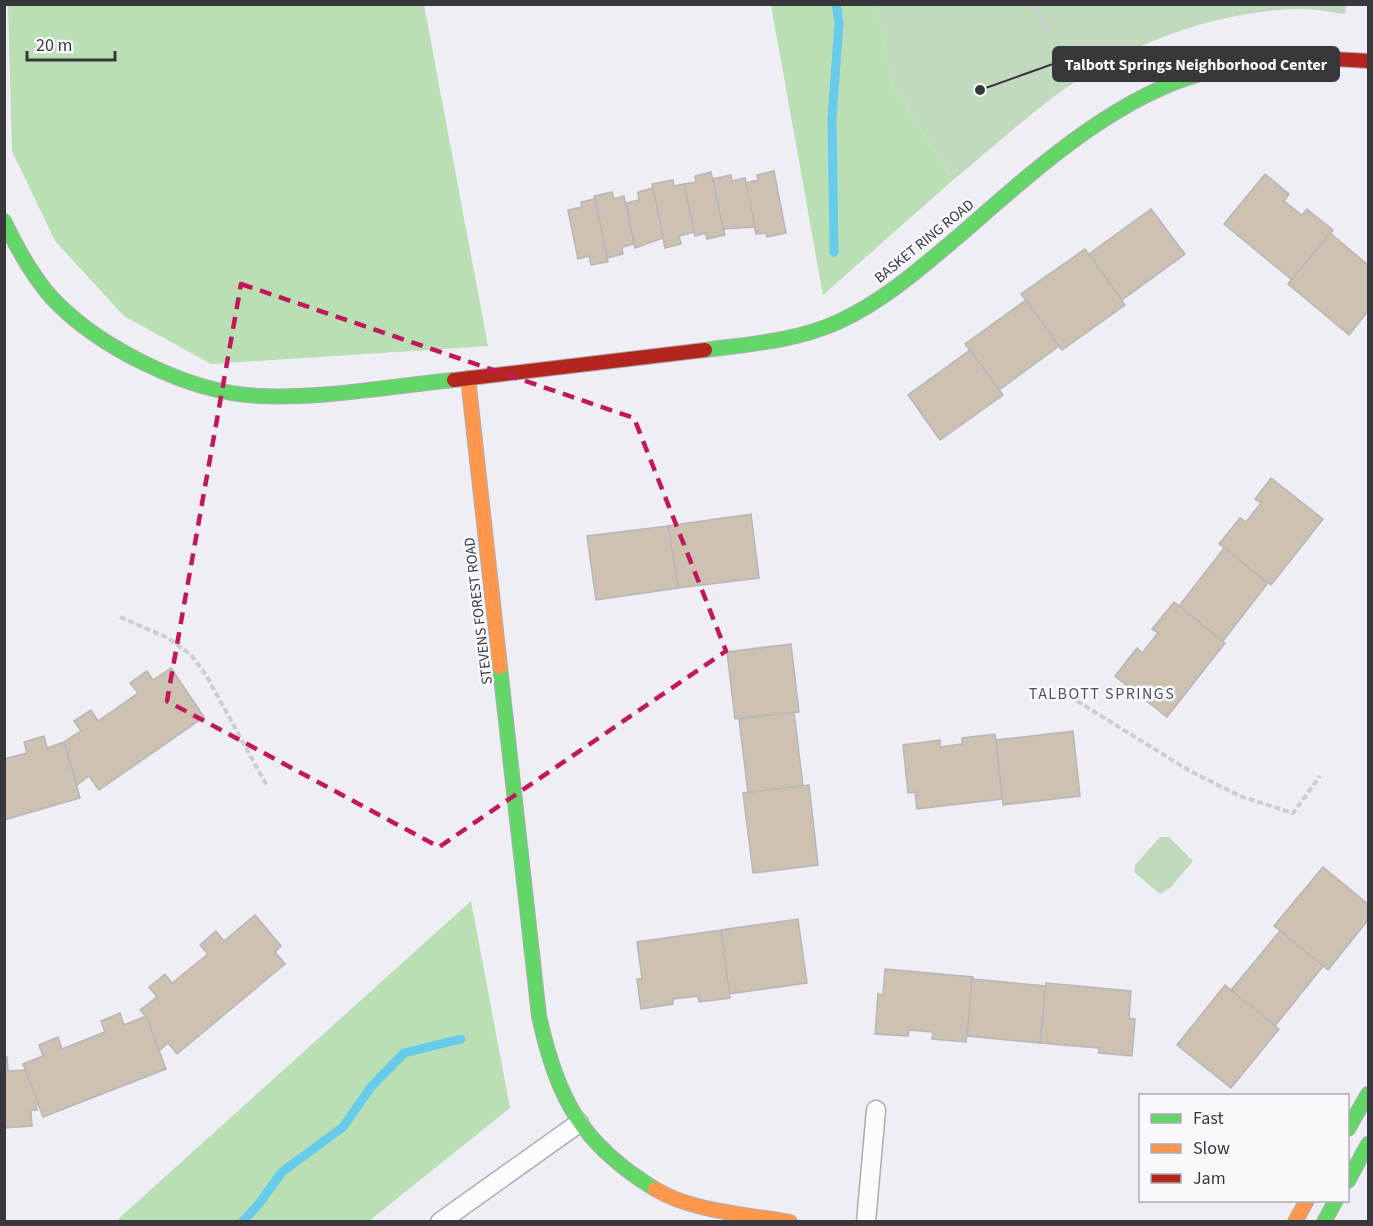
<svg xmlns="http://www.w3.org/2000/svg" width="1373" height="1226" font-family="'Source Sans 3',sans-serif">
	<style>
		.green { fill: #c1dabe }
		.forest { fill: #badfb4 }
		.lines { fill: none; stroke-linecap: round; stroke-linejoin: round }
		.stream { stroke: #67ccec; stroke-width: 9 }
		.building { fill: #cdc2b2; stroke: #b8b6b8; stroke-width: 1.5 }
		.lane-casing { stroke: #acacb1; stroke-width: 21 }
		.fast-casing { stroke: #acacb1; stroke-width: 16 }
		.slow-casing { stroke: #acacb1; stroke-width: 16 }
		.jam-casing { stroke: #acacb1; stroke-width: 16 }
		.path { stroke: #ceced0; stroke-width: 4; stroke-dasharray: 6 3; stroke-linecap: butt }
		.lane { stroke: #fcfcfd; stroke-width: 18 }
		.fast { stroke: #63d668; stroke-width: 14 }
		.slow { stroke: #ff974d; stroke-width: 14 }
		.jam { stroke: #b3261e; stroke-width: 14 }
		.marked { fill: none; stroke: #c2185b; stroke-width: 4.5; stroke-dasharray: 12 8; stroke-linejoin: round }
		.labels { text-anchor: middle; stroke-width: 5; stroke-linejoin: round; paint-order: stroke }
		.street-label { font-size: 15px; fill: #38383c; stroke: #faf9fe }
		.neighbourhood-label { font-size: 16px; letter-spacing: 1.5px; fill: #51505a; stroke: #faf9fe }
		.leader { fill: none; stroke: #38383c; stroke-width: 2 }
		.callout-dot { fill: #38383c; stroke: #faf9fe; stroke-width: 2 }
		.callout { fill: #38383c; stroke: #38383c; stroke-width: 2 }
		.callout-label { font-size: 16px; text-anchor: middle; font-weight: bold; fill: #fff }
	</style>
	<rect width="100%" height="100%" fill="#eeeef4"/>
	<g class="green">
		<path d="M876,5h470l-1,9c-15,-2 -31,-5 -46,-5 -88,2 -177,37 -247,89 -34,26 -66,55 -99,82l-61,-97z"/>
		<polygon points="1160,837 1169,837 1193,861 1171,887 1160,894 1134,872 1135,865"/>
	</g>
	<g class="forest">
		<polygon points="8,5 424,5 488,346 211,364 124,316 55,241 12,151"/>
		<polygon points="771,5 876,5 892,83 953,180 823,295"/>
		<polygon points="471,901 510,1108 369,1221 116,1221"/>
	</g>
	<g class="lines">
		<g class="stream">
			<polyline points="834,252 832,118 839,23 836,4"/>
			<polyline points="242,1222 258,1205 282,1172 343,1127 371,1087 404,1053 461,1039"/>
		</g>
	</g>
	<g class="building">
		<polygon points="774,171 786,233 767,237 766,233 756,234 745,183 758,180 757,175"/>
		<polygon points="711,172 725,235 707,239 705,233 695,236 684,184 696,182 695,176"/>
		<polygon points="1265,174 1289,194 1284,201 1302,215 1307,209 1333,230 1292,280 1224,224"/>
		<polygon points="731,175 732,181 745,178 755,227 723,229 713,179"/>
		<polygon points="673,180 674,186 684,184 694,232 679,236 681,244 665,248 652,184"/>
		<polygon points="653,188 663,238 635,248 626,203 639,200 638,192"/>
		<polygon points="612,192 614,199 624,196 634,244 622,247 623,254 607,258 594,196"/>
		<polygon points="595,199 608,262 591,265 589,256 578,259 568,210 582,207 581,202"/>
		<polygon points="1151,209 1185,254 1122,300 1089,254"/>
		<polygon points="1330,233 1368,265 1368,311 1349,335 1288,284"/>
		<polygon points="1085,249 1125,305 1062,350 1021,294"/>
		<polygon points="1026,300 1059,346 999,390 965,344"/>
		<polygon points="970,350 1003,395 940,440 908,395"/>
		<polygon points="1271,478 1323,519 1271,585 1219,544 1240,518 1246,522 1261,503 1255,499"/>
		<polygon points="751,514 759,578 678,588 668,526"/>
		<polygon points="668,526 678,588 596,600 587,536"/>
		<polygon points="1224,548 1268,583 1223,641 1179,606"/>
		<polygon points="1174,602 1225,643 1167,717 1115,676 1137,648 1142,653 1158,633 1152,629"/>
		<polygon points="791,644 799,712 735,719 727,652"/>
		<polygon points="171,668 204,717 99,790 89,776 77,785 64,742 81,731 74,721 91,710 98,721 138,693 130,683 147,671 153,680"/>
		<polygon points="794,712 803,786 748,793 739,719"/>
		<polygon points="1073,731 1080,796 1003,805 996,740"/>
		<polygon points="995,734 1002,799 917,809 915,792 908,793 903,745 940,740 940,747 962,744 962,738"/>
		<polygon points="44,736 47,748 64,742 80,798 4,820 4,759 27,753 24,742"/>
		<polygon points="809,785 818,865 753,873 743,793"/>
		<polygon points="1323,867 1368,904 1368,920 1328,970 1274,926"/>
		<polygon points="255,915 281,946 275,952 285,964 177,1054 168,1043 159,1051 146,1016 140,1010 157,997 149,987 165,974 172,983 208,954 200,945 216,931 224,941"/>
		<polygon points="798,919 807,983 729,994 721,930"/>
		<polygon points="721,930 730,998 699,1002 698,996 673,999 673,1004 641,1009 637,979 642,979 637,942"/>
		<polygon points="1280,931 1323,966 1275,1026 1231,990"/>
		<polygon points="885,969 973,977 966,1042 932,1039 933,1032 909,1030 908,1036 875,1034 878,994 883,995"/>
		<polygon points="972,979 1046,986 1040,1043 967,1036"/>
		<polygon points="1046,983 1131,991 1129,1018 1135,1019 1132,1056 1099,1053 1099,1048 1040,1043"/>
		<polygon points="1225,985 1279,1029 1231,1088 1177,1045"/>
		<polygon points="120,1013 124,1025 146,1016 166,1069 43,1117 23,1064 43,1056 39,1045 58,1037 62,1049 105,1032 101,1021"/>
		<polygon points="7,1057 8,1071 25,1070 39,1104 36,1104 37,1110 31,1110 32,1126 4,1128 4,1058"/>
	</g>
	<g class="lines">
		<defs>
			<g id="lane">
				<polyline points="440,1222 579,1123"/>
				<polyline points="866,1222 876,1110"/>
			</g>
			<g id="fast">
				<path d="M4,221c13,27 28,55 48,77 47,50 138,95 207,98 65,3 131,-10 195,-16"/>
				<path d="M705,350c45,-6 91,-9 133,-28 46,-21 84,-55 122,-87 69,-60 154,-139 244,-162"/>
				<path d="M500,667l39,349c18,82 42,128 116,173"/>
				<polyline points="1348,1129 1368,1094"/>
				<polyline points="1348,1181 1368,1144"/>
				<polyline points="1324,1222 1336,1200"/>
			</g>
			<g id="slow">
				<polyline points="468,378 500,667"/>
				<path d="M655,1189c38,23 92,25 135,33"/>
				<polyline points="1295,1222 1307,1200"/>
			</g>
			<g id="jam">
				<path d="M1204,73c60,-16 103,-16 164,-12"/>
				<polyline points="454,380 705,350"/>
			</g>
		</defs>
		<use href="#lane" class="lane-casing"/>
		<use href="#fast" class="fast-casing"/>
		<use href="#slow" class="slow-casing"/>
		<use href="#jam" class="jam-casing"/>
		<g class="path">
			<polyline points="1032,4 1053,40"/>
			<polyline points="120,617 168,638 191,655 206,675 267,786"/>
			<polyline points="1077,701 1190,771 1240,796 1293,813 1320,776"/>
		</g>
		<use href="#lane" class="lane"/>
		<use href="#fast" class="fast"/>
		<use href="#slow" class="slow"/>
		<use href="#jam" class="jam"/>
	</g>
	<path class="marked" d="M241,284l393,134 92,233 -287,196 -272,-146z"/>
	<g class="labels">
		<g class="street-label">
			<text transform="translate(924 241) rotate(-39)" y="5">BASKET RING ROAD</text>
			<text transform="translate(478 611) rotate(-97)" y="5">STEVENS FOREST ROAD</text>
		</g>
		<g class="neighbourhood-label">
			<text x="1102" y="699">TALBOTT SPRINGS</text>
		</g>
	</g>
	<path class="leader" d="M980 90L1053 64"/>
	<circle class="callout-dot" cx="980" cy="90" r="6"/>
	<rect class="callout" x="1053" y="47" width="286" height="34" rx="6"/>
	<g class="callout-label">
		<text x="1196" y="70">Talbott Springs Neighborhood Center</text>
	</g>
	<rect width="1373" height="1226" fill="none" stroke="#38383c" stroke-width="12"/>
	<rect x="1139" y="1094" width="210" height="108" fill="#faf9fe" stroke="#acacb0" stroke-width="1.5"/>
	<rect x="1151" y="1114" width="30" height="9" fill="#63d668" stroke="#acacb0" stroke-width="1.5"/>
	<text x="1193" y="1124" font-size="18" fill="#38383c">Fast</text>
	<rect x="1151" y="1144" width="30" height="9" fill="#ff974d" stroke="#acacb0" stroke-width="1.5"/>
	<text x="1193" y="1154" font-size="18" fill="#38383c">Slow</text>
	<rect x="1151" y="1174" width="30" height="9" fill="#b3261e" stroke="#acacb0" stroke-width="1.5"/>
	<text x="1193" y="1184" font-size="18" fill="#38383c">Jam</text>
	<path d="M27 51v9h88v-9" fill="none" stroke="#38383c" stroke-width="3"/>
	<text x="36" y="51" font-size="18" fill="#38383c" stroke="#faf9fe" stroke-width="4.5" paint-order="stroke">20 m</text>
</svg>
